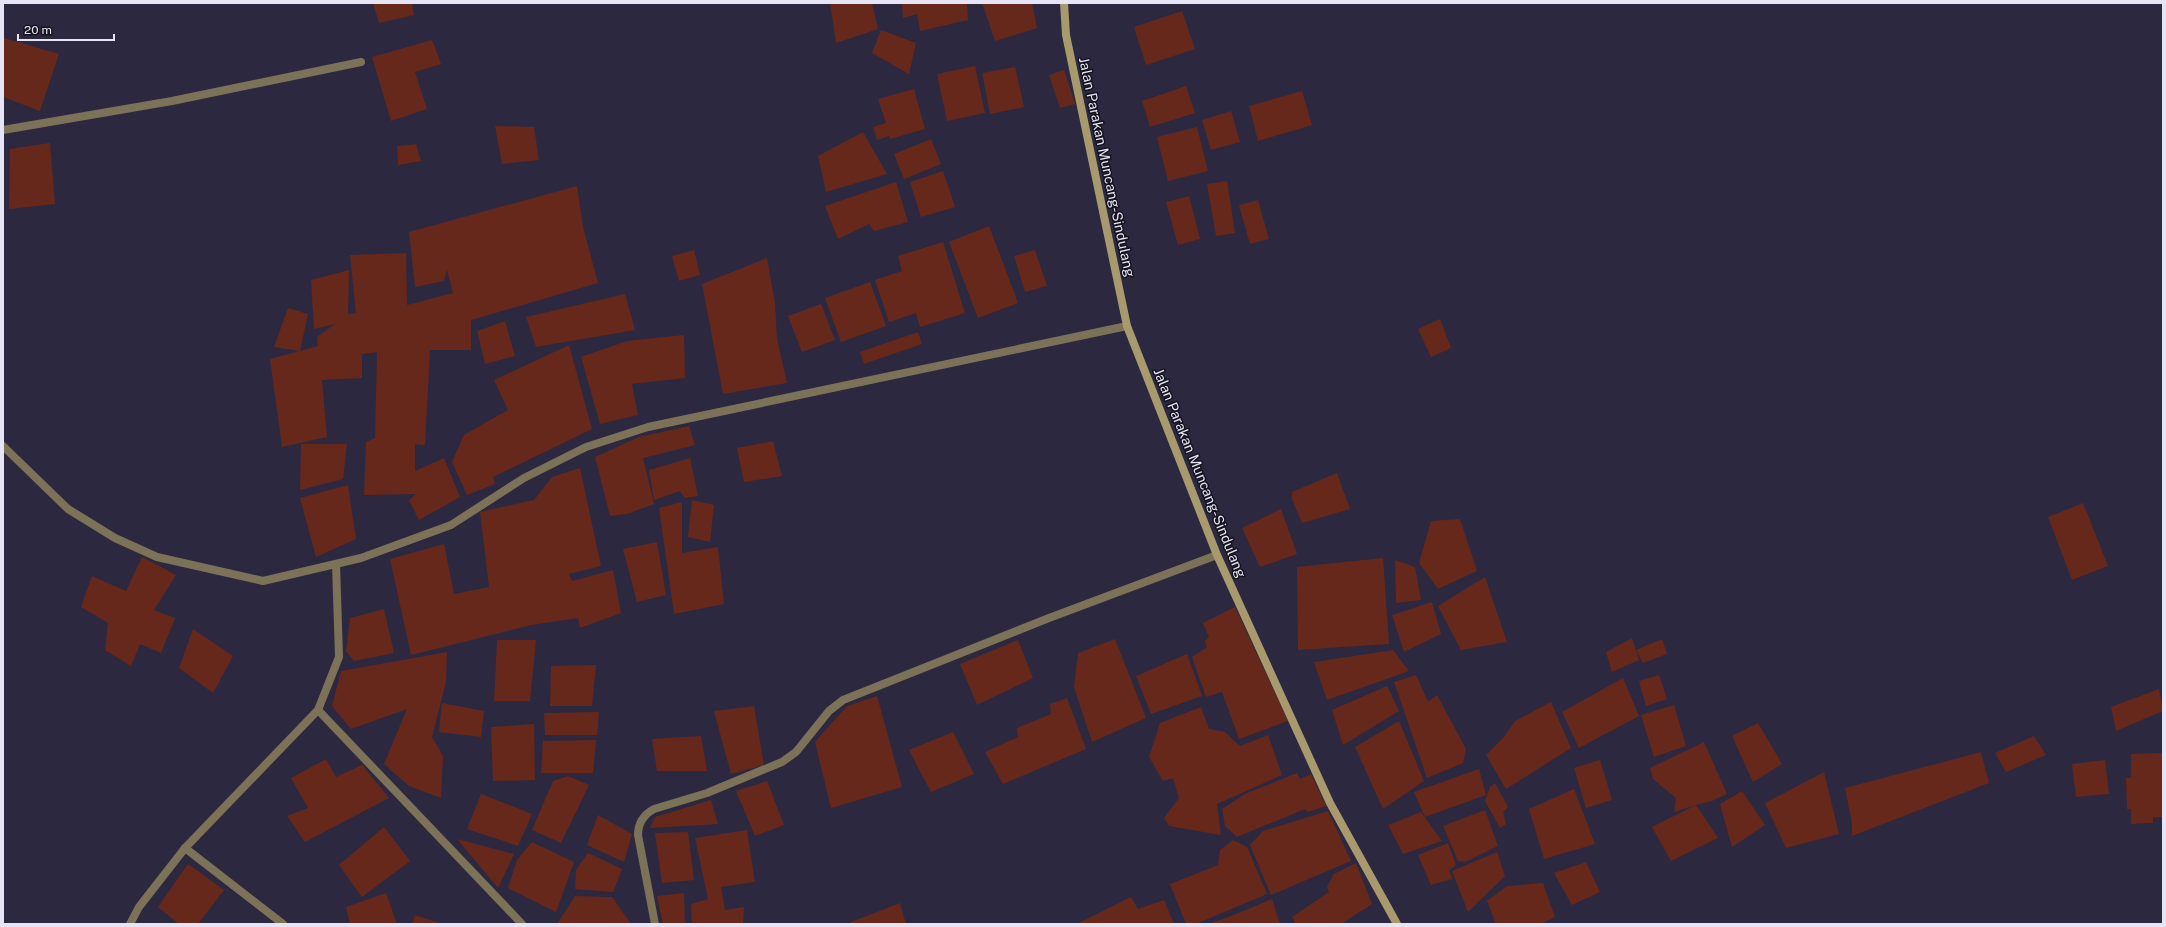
<svg xmlns="http://www.w3.org/2000/svg" width="2166" height="927" font-family="'Public Sans',sans-serif">
	<style>
		.building { fill: #66281b }
		.lines { fill: none; stroke-linecap: round; stroke-linejoin: round }
		.street { stroke: #7b7257; stroke-width: 8 }
		.secondary { stroke: #a89a6d; stroke-width: 8 }
		.labels { text-anchor: middle; stroke-width: 3; stroke-linejoin: round; paint-order: stroke }
		.street-label { font-size: 14px; fill: #e6e5f5; stroke: #14131e }
	</style>
	<rect width="100%" height="100%" fill="#2c2840"/>
	<g class="building">
		<polygon points="373,3 412,3 414,15 379,23"/>
		<polygon points="830,3 872,3 878,29 836,43"/>
		<polygon points="902,3 967,3 968,20 920,31 917,14 903,18"/>
		<polygon points="982,3 1032,3 1037,28 995,41"/>
		<polygon points="1182,11 1195,49 1146,65 1134,27"/>
		<polygon points="881,30 916,43 909,74 872,53"/>
		<polygon points="4,38 59,54 40,111 3,97"/>
		<polygon points="432,40 441,64 415,72 427,109 391,121 372,57"/>
		<polygon points="975,66 985,113 947,121 937,74"/>
		<polygon points="1015,67 1024,107 990,114 982,73"/>
		<polygon points="1064,70 1075,104 1060,108 1049,75"/>
		<polygon points="1186,86 1195,113 1150,127 1142,101"/>
		<polygon points="914,89 925,129 890,139 889,136 877,140 873,127 886,123 878,99"/>
		<polygon points="1302,91 1312,125 1258,141 1249,106"/>
		<polygon points="1231,111 1240,142 1211,150 1202,120"/>
		<polygon points="495,126 534,127 539,160 502,164"/>
		<polygon points="1197,127 1208,171 1168,181 1157,137"/>
		<polygon points="863,132 887,174 826,192 818,156"/>
		<polygon points="931,139 941,164 904,179 894,154"/>
		<polygon points="50,143 55,204 9,209 10,149"/>
		<polygon points="416,144 421,161 398,165 397,146"/>
		<polygon points="943,171 955,207 921,217 910,182"/>
		<polygon points="1227,181 1235,233 1216,236 1207,184"/>
		<polygon points="896,182 908,222 874,231 869,224 838,239 825,206"/>
		<polygon points="577,186 583,227 598,283 471,320 471,350 430,350 425,445 415,444 415,471 444,458 460,497 419,520 409,500 416,494 364,495 366,442 375,438 377,352 362,354 362,378 322,380 327,437 282,447 270,359 318,346 317,337 335,324 314,329 311,280 349,270 348,314 356,313 350,255 406,253 407,305 453,293 447,269 444,281 415,287 409,232"/>
		<polygon points="1189,196 1200,239 1178,245 1166,202"/>
		<polygon points="1258,200 1269,239 1250,244 1239,205"/>
		<polygon points="989,226 1018,303 978,318 949,242"/>
		<polygon points="943,242 965,313 920,327 916,313 889,322 875,280 902,271 898,256"/>
		<polygon points="694,250 700,275 679,281 672,256"/>
		<polygon points="1035,250 1047,286 1025,292 1014,256"/>
		<polygon points="767,258 775,303 777,339 787,383 723,394 702,284"/>
		<polygon points="870,282 886,326 841,342 825,298"/>
		<polygon points="625,294 635,330 536,347 526,317"/>
		<polygon points="821,304 835,340 802,352 788,316"/>
		<polygon points="288,308 308,314 300,351 274,347"/>
		<polygon points="1440,319 1451,348 1431,357 1418,329"/>
		<polygon points="505,321 515,356 485,364 477,331"/>
		<polygon points="918,332 922,344 864,364 860,352"/>
		<polygon points="684,335 685,378 632,384 638,415 600,424 581,357 627,341"/>
		<polygon points="569,345 592,429 493,477 495,484 467,495 452,462 464,435 508,410 494,380"/>
		<polygon points="689,426 695,445 643,458 654,504 627,514 610,516 595,457 639,437"/>
		<polygon points="773,441 782,476 744,482 737,448"/>
		<polygon points="301,444 347,444 343,479 300,490"/>
		<polygon points="690,458 698,496 685,498 680,491 654,500 649,470"/>
		<polygon points="580,468 601,566 569,574 572,581 613,570 621,613 580,628 578,618 531,625 411,655 390,559 444,544 454,594 489,587 480,512 534,500 552,477"/>
		<polygon points="1337,473 1350,509 1302,523 1292,499 1292,492"/>
		<polygon points="348,485 356,539 316,557 300,498"/>
		<polygon points="692,500 714,505 710,542 688,537"/>
		<polygon points="682,502 682,553 718,547 724,604 674,614 659,508"/>
		<polygon points="2083,503 2108,566 2072,580 2048,517"/>
		<polygon points="1281,509 1297,554 1260,567 1242,528"/>
		<polygon points="1460,519 1477,571 1438,589 1419,563 1431,521"/>
		<polygon points="657,542 666,595 637,602 623,549"/>
		<polygon points="142,557 176,575 154,610 175,618 161,653 140,644 131,666 105,650 108,623 81,607 92,576 126,591"/>
		<polygon points="1383,558 1389,644 1298,650 1297,567"/>
		<polygon points="1395,560 1415,567 1421,600 1396,603"/>
		<polygon points="1485,577 1507,642 1461,650 1438,606"/>
		<polygon points="1432,602 1441,634 1404,652 1392,615"/>
		<polygon points="1235,607 1288,721 1239,739 1222,692 1206,697 1192,657 1207,647 1205,641 1209,637 1203,623"/>
		<polygon points="384,609 394,653 354,661 346,651 350,618"/>
		<polygon points="193,629 233,656 213,693 179,668"/>
		<polygon points="1632,638 1639,660 1612,672 1606,652"/>
		<polygon points="1115,639 1146,718 1092,742 1074,687 1078,653"/>
		<polygon points="1662,639 1667,654 1643,663 1636,650"/>
		<polygon points="497,640 536,640 530,701 494,701"/>
		<polygon points="1018,640 1033,678 977,705 960,664"/>
		<polygon points="1393,650 1409,671 1327,700 1314,662"/>
		<polygon points="447,652 446,682 432,737 443,756 441,798 409,786 384,764 407,709 351,729 332,706 341,671"/>
		<polygon points="1187,654 1202,696 1151,714 1136,676"/>
		<polygon points="596,665 592,706 550,706 551,666"/>
		<polygon points="1416,675 1428,702 1437,695 1466,749 1463,763 1427,778 1394,682"/>
		<polygon points="1659,675 1667,699 1646,706 1639,681"/>
		<polygon points="1623,678 1639,716 1579,748 1562,712"/>
		<polygon points="1387,686 1399,711 1343,745 1332,710"/>
		<polygon points="2159,689 2163,711 2116,731 2111,707"/>
		<polygon points="877,696 902,787 831,808 815,742 847,706"/>
		<polygon points="1067,698 1086,749 1003,784 985,752 1018,737 1017,728 1051,714 1050,704"/>
		<polygon points="1551,702 1571,748 1506,789 1486,755 1504,737 1515,721"/>
		<polygon points="442,703 484,711 481,737 439,732"/>
		<polygon points="1674,705 1686,746 1654,757 1641,715"/>
		<polygon points="754,706 764,765 731,774 714,711"/>
		<polygon points="1201,707 1209,729 1225,732 1240,746 1268,735 1282,775 1217,804 1221,835 1169,826 1164,818 1179,798 1173,778 1163,781 1149,757 1160,723"/>
		<polygon points="599,712 597,735 545,735 544,713"/>
		<polygon points="1399,721 1424,781 1383,809 1355,747"/>
		<polygon points="1758,723 1782,764 1753,782 1732,736"/>
		<polygon points="534,724 535,780 493,781 491,727"/>
		<polygon points="953,732 974,774 931,792 909,750"/>
		<polygon points="701,736 707,771 657,771 652,739"/>
		<polygon points="2034,736 2046,755 2006,772 1995,753"/>
		<polygon points="596,740 593,773 541,773 543,741"/>
		<polygon points="1704,742 1727,794 1712,801 1696,805 1718,838 1671,861 1652,827 1696,805 1674,812 1676,798 1653,779 1650,768"/>
		<polygon points="1981,752 1989,783 1852,836 1852,823 1845,788"/>
		<polygon points="2163,753 2163,817 2153,817 2153,823 2131,824 2131,809 2127,809 2126,778 2131,778 2131,754"/>
		<polygon points="326,759 336,777 362,765 389,798 305,842 287,816 308,808 291,778"/>
		<polygon points="1600,760 1612,800 1586,808 1574,768"/>
		<polygon points="2105,760 2109,794 2076,797 2072,764"/>
		<polygon points="1479,769 1486,795 1425,817 1414,792"/>
		<polygon points="1824,772 1839,834 1786,848 1765,803"/>
		<polygon points="1297,773 1300,779 1311,774 1326,806 1308,812 1305,809 1237,837 1225,826 1222,809 1245,794"/>
		<polygon points="568,776 589,785 561,843 532,830 553,781"/>
		<polygon points="767,781 784,825 755,836 736,791"/>
		<polygon points="1495,783 1508,807 1503,812 1506,824 1500,828 1485,801 1490,787"/>
		<polygon points="1574,789 1595,844 1544,859 1529,809"/>
		<polygon points="1742,791 1765,825 1732,847 1720,804"/>
		<polygon points="481,794 532,814 518,846 467,829"/>
		<polygon points="711,800 718,824 650,828 655,817"/>
		<polygon points="1485,810 1498,846 1465,862 1458,861 1443,826"/>
		<polygon points="1328,811 1351,861 1271,895 1250,845 1263,831"/>
		<polygon points="1421,812 1442,841 1403,854 1388,825"/>
		<polygon points="598,815 632,834 624,862 587,845"/>
		<polygon points="384,827 410,861 362,897 339,865"/>
		<polygon points="747,830 755,882 721,887 725,910 744,907 743,924 692,924 691,904 708,899 695,838"/>
		<polygon points="688,832 694,880 662,883 655,833"/>
		<polygon points="457,839 514,854 498,888"/>
		<polygon points="1233,840 1247,847 1267,894 1196,924 1186,924 1170,884 1218,865 1220,850"/>
		<polygon points="532,842 574,862 556,912 508,888 517,860"/>
		<polygon points="1448,843 1456,865 1449,871 1452,879 1431,885 1418,855"/>
		<polygon points="1497,852 1505,876 1468,912 1452,871"/>
		<polygon points="588,853 622,869 613,892 575,889 576,870"/>
		<polygon points="1586,862 1600,892 1572,905 1554,873"/>
		<polygon points="1356,863 1372,904 1341,924 1296,924 1292,917 1329,892 1327,887 1334,874"/>
		<polygon points="188,864 224,890 198,924 179,924 158,907"/>
		<polygon points="1543,883 1555,917 1541,924 1496,924 1487,901 1507,886"/>
		<polygon points="386,893 397,924 350,924 346,907"/>
		<polygon points="684,893 685,924 663,924 657,896"/>
		<polygon points="575,896 612,897 631,924 557,924"/>
		<polygon points="1131,897 1138,909 1164,900 1174,924 1077,924"/>
		<polygon points="1272,899 1280,924 1209,924 1236,914"/>
		<polygon points="900,903 906,924 846,924"/>
		<polygon points="415,915 442,924 412,924"/>
	</g>
	<g class="lines">
		<g class="street">
			<polyline points="3,130 172,101 361,62"/>
			<polyline points="3,446 68,509 115,538 157,557 263,581 361,558 451,525 524,478 586,447 648,427 1127,326"/>
			<polyline points="318,710 522,924"/>
			<polyline points="185,848 283,924"/>
			<polyline points="130,924 139,907 185,848 318,710 339,657 336,564"/>
			<path d="M655,924l-17,-89c0,-12 5,-20 16,-26l53,-16 75,-31 14,-10 33,-41 14,-11 206,-82 168,-63"/>
		</g>
		<polyline class="secondary" points="1064,3 1066,35 1127,326 1217,555 1330,803 1397,924"/>
	</g>
	<g class="labels">
		<g class="street-label">
			<text transform="translate(1107 167) rotate(78)" y="5">Jalan Parakan Muncang-Sindulang</text>
			<text transform="translate(1200 473) rotate(68)" y="5">Jalan Parakan Muncang-Sindulang</text>
		</g>
	</g>
	<rect width="2166" height="927" fill="none" stroke="#e6e5f5" stroke-width="8"/>
	<path d="M18 34v6h96v-6" fill="none" stroke="#e6e5f5" stroke-width="2"/>
	<text x="24" y="34" font-size="12" fill="#e6e5f5" stroke="#14131e" stroke-width="3" paint-order="stroke">20 m</text>
</svg>
